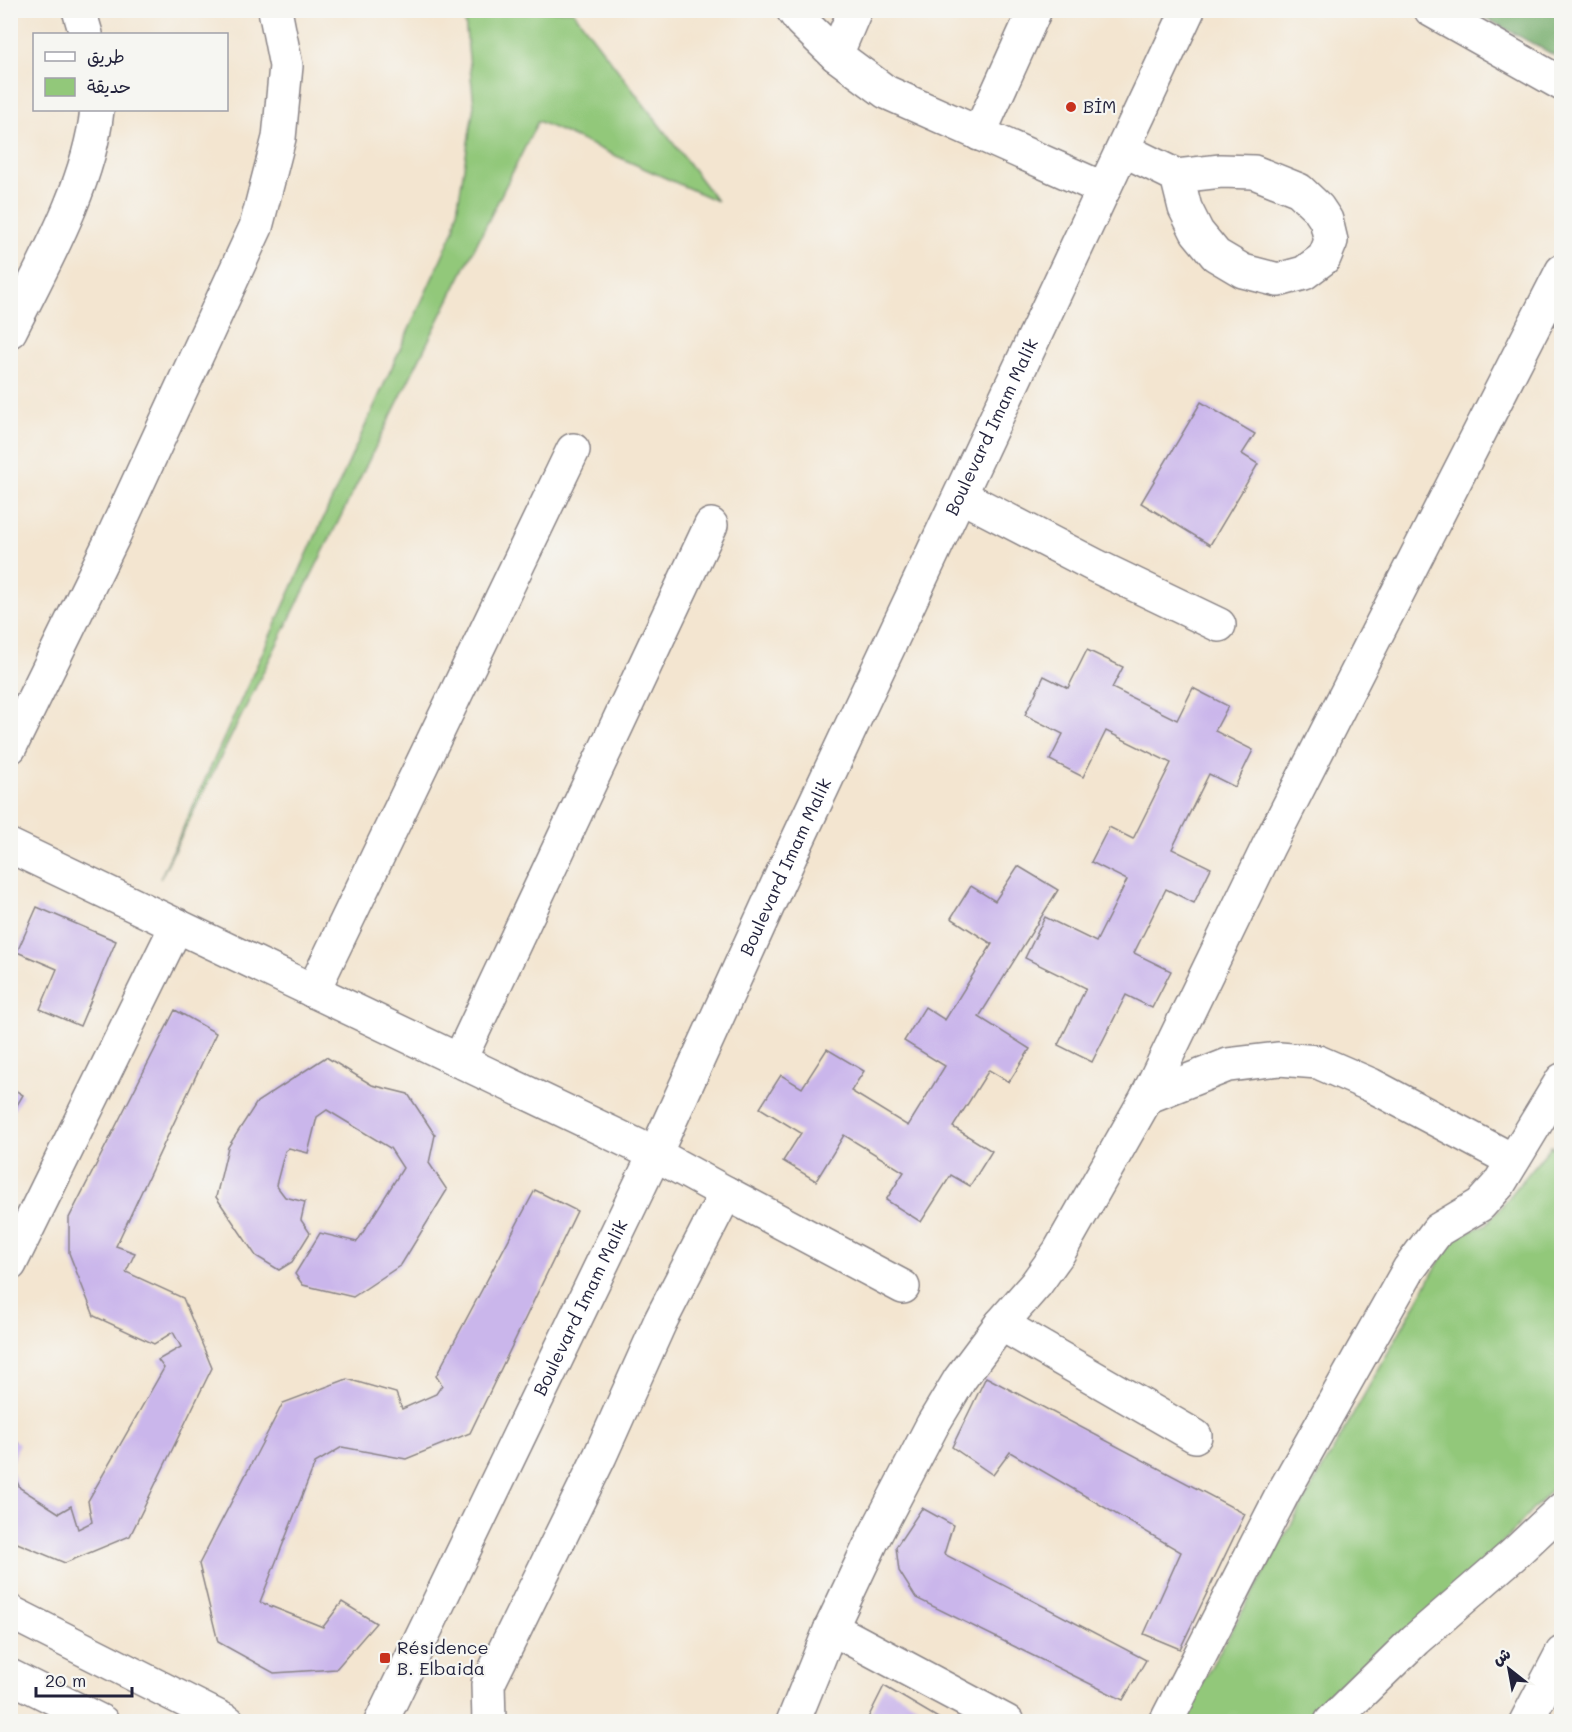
<svg xmlns="http://www.w3.org/2000/svg" width="1572" height="1732" font-family="Mali,'Playpen Sans Arabic',sans-serif">
	<style>
		.green { fill: #92c87a; stroke: #5a755a; stroke-width: 1.5 }
		.forest { fill: #75ac6a; stroke: #4c6752; stroke-width: 1.5 }
		.building { fill: #cab6eb }
		.lines { fill: none; stroke-linecap: round; stroke-linejoin: round }
		.minor-casing { stroke: #8a8486; stroke-width: 36 }
		.highway-casing { stroke: #8a8486; stroke-width: 36 }
		.minor { stroke: #fff; stroke-width: 33 }
		.highway { stroke: #fff; stroke-width: 33 }
		.poi-dot { fill: #c8321e; stroke: #f6f6f2; stroke-width: 2 }
		.labels { text-anchor: middle; stroke-width: 4.5; stroke-linejoin: round; paint-order: stroke }
		.poi-label { font-size: 18px; fill: #22223b; stroke: #f6f6f2; text-anchor: start }
		.street-label { font-size: 18px; fill: #22223b; stroke: #f6f6f2 }
	</style>
	<rect width="100%" height="100%" fill="#f6f6f2"/>
	<filter id="ink" filterUnits="userSpaceOnUse"><feTurbulence type="fractalNoise" baseFrequency=".0167" numOctaves="2"/><feDisplacementMap in="SourceGraphic" scale="12" xChannelSelector="R" yChannelSelector="G"/><feConvolveMatrix kernelMatrix="1 2 1 2 8 2 1 2 1" color-interpolation-filters="sRGB"/></filter>
	<filter id="wash" filterUnits="userSpaceOnUse"><feTurbulence type="fractalNoise" baseFrequency=".008" numOctaves="4" result="noise"/><feDisplacementMap in="SourceGraphic" scale="24" xChannelSelector="R" yChannelSelector="G"/><feGaussianBlur stdDeviation="1.35" result="paint"/><feColorMatrix in="noise" values="0 0 0 0 0 0 0 0 0 0 0 0 0 0 0 0 0 1.4 0 .05"/><feComposite in="paint" operator="in"/></filter>
	<g filter="url(#wash)">
		<rect width="100%" height="100%" fill="#f3e5d0"/>
		<g class="green">
			<polygon points="464,11 573,11 717,201 538,121 160,879 454,230 474,105"/>
			<polygon points="1551,1146 1561,1152 1561,1479 1339,1721 1180,1722 1452,1239 1487,1224"/>
		</g>
		<polygon class="forest" points="1473,11 1561,11 1561,59"/>
		<g id="blocks">
			<g class="building">
				<polygon points="1201,402 1255,434 1242,454 1258,464 1210,545 1141,503"/>
				<polygon points="1087,650 1123,667 1112,688 1177,720 1193,688 1228,706 1215,731 1253,750 1235,787 1209,774 1172,849 1211,868 1194,903 1166,889 1134,953 1171,971 1152,1008 1126,995 1092,1062 1058,1045 1086,988 1025,958 1045,917 1096,942 1127,880 1091,862 1109,827 1133,839 1171,763 1106,731 1083,777 1050,760 1063,734 1025,715 1044,676 1068,688"/>
				<polygon points="1018,866 1058,890 979,1017 1030,1049 1009,1082 989,1070 953,1127 992,1151 970,1186 951,1175 921,1222 886,1200 904,1172 844,1135 816,1181 783,1161 801,1133 760,1108 781,1075 802,1088 827,1049 864,1071 851,1091 908,1126 945,1066 904,1041 925,1007 945,1020 992,944 951,918 971,886 995,901"/>
				<polygon points="37,907 116,941 80,1026 40,1009 57,969 17,952"/>
				<polygon points="175,1010 216,1033 116,1246 135,1253 126,1272 183,1298 212,1368 130,1536 65,1563 10,1540 10,1438 19,1443 11,1469 20,1488 59,1513 71,1506 78,1529 92,1522 88,1501 164,1368 158,1360 181,1347 173,1332 154,1344 94,1316 69,1253 69,1218"/>
				<polygon points="326,1057 372,1085 408,1094 435,1135 429,1163 447,1190 401,1265 353,1297 303,1285 295,1274 320,1233 357,1242 403,1168 390,1148 327,1110 317,1117 308,1153 289,1148 285,1151 276,1185 285,1197 305,1202 301,1220 310,1233 292,1262 279,1270 256,1256 216,1197 228,1147 257,1102"/>
				<polygon points="10,1087 23,1095 10,1117"/>
				<polygon points="535,1190 577,1211 470,1433 406,1459 342,1447 315,1463 260,1602 323,1627 342,1602 376,1623 336,1669 274,1673 218,1642 199,1564 283,1403 347,1379 396,1393 402,1409 436,1394 442,1385 436,1376"/>
				<polygon points="986,1377 1245,1514 1180,1649 1144,1634 1181,1552 1010,1452 993,1475 952,1447"/>
				<polygon points="922,1508 953,1525 944,1554 1146,1660 1123,1700 916,1598 899,1571 896,1547"/>
				<polygon points="884,1686 945,1722 866,1722"/>
			</g>
		</g>
	</g>
	<g filter="url(#ink)">
		<use href="#blocks" fill-opacity="0" stroke="#8a8486" stroke-width="1.5"/>
		<g class="lines">
			<defs>
				<g id="minor">
					<polyline points="79,10 86,34"/>
					<polyline points="793,10 801,21 836,55 886,92 1104,189"/>
					<polyline points="1431,10 1562,84"/>
					<polyline points="836,55 855,10"/>
					<polyline points="979,134 1035,10"/>
					<polyline points="1124,150 1177,176 1221,171 1254,172 1299,190 1318,208 1326,220 1331,241 1324,258 1304,273 1278,280 1243,271 1216,255 1197,232 1185,208 1177,176"/>
					<path d="M10,331c34,-68 79,-146 87,-221"/>
					<polyline points="961,496 1096,566 1219,625"/>
					<polyline points="10,747 113,537 256,227 279,138 286,66 275,10"/>
					<polyline points="10,846 655,1154 726,1193 660,1322 600,1456 488,1684 489,1722"/>
					<polyline points="313,991 573,450"/>
					<polyline points="459,1061 711,525"/>
					<polyline points="1147,1097 1228,1065 1279,1059 1318,1062 1371,1085 1512,1160"/>
					<polyline points="726,1193 903,1287"/>
					<polyline points="10,1264 177,925"/>
					<polyline points="1001,1324 1195,1436"/>
					<polyline points="10,1612 228,1722"/>
					<polyline points="831,1628 1007,1722"/>
					<polyline points="10,1676 102,1722"/>
					<path id="s1" d="M381,1722l274,-568 139,-306 394,-838"/>
					<polyline points="793,1722 831,1628 873,1539 933,1424 960,1379 1001,1324 1036,1284 1059,1252 1147,1097 1268,847 1562,271"/>
					<polyline points="1166,1722 1283,1493 1409,1269 1438,1230 1480,1205 1499,1184 1562,1080"/>
				</g>
				<g id="highway">
					<polyline points="1331,1722 1415,1640 1513,1555 1562,1509"/>
					<polyline points="1526,1722 1562,1653"/>
				</g>
			</defs>
			<use href="#minor" class="minor-casing"/>
			<use href="#highway" class="highway-casing"/>
			<use href="#minor" class="minor"/>
			<use href="#highway" class="highway"/>
		</g>
	</g>
	<g class="poi-dot">
		<circle cx="1071" cy="107" r="6"/>
		<rect x="379" y="1652" width="12" height="12" rx="3"/>
	</g>
	<g class="labels">
		<g class="poi-label">
			<text x="1083" y="113">BİM</text>
			<text x="397" y="1654">Résidence<tspan x="397" dy="21">B. Elbaida</tspan></text>
		</g>
		<g class="street-label">
			<text dy="6" stroke="none"><textPath href="#s1" startOffset="1432">Boulevard Imam Malik</textPath></text>
			<text dy="6" stroke="none"><textPath href="#s1" startOffset="946">Boulevard Imam Malik</textPath></text>
			<text dy="6" stroke="none"><textPath href="#s1" startOffset="460">Boulevard Imam Malik</textPath></text>
		</g>
	</g>
	<rect width="1572" height="1732" fill="none" stroke="#f6f6f2" stroke-width="36"/>
	<rect x="33" y="33" width="195" height="78" fill="#f6f6f2" stroke="#a1a1a9" stroke-width="1.5"/>
	<rect x="45" y="52" width="30" height="9" fill="#ffffff" stroke="#a1a1a9" stroke-width="1.5"/>
	<text x="87" y="63" font-size="18" fill="#22223b">طريق</text>
	<rect x="45" y="78" width="30" height="18" fill="#92c87a" stroke="#a1a1a9" stroke-width="1.5"/>
	<text x="87" y="93" font-size="18" fill="#22223b">حديقة</text>
	<g transform="translate(1509 1669) rotate(329)" stroke="#f6f6f2" stroke-width="4.5" paint-order="stroke">
	<path d="M0-4.5L10 22L0 15L-10 22Z" fill="#22223b"/>
	<text y="-9" font-size="16" font-weight="bold" text-anchor="middle" fill="#22223b">ش</text>
	</g>
	<path d="M36 1687v9h96v-9" fill="none" stroke="#22223b" stroke-width="3"/>
	<text x="45" y="1687" font-size="18" fill="#22223b" stroke="#f6f6f2" stroke-width="4.5" paint-order="stroke">20 m</text>
</svg>
